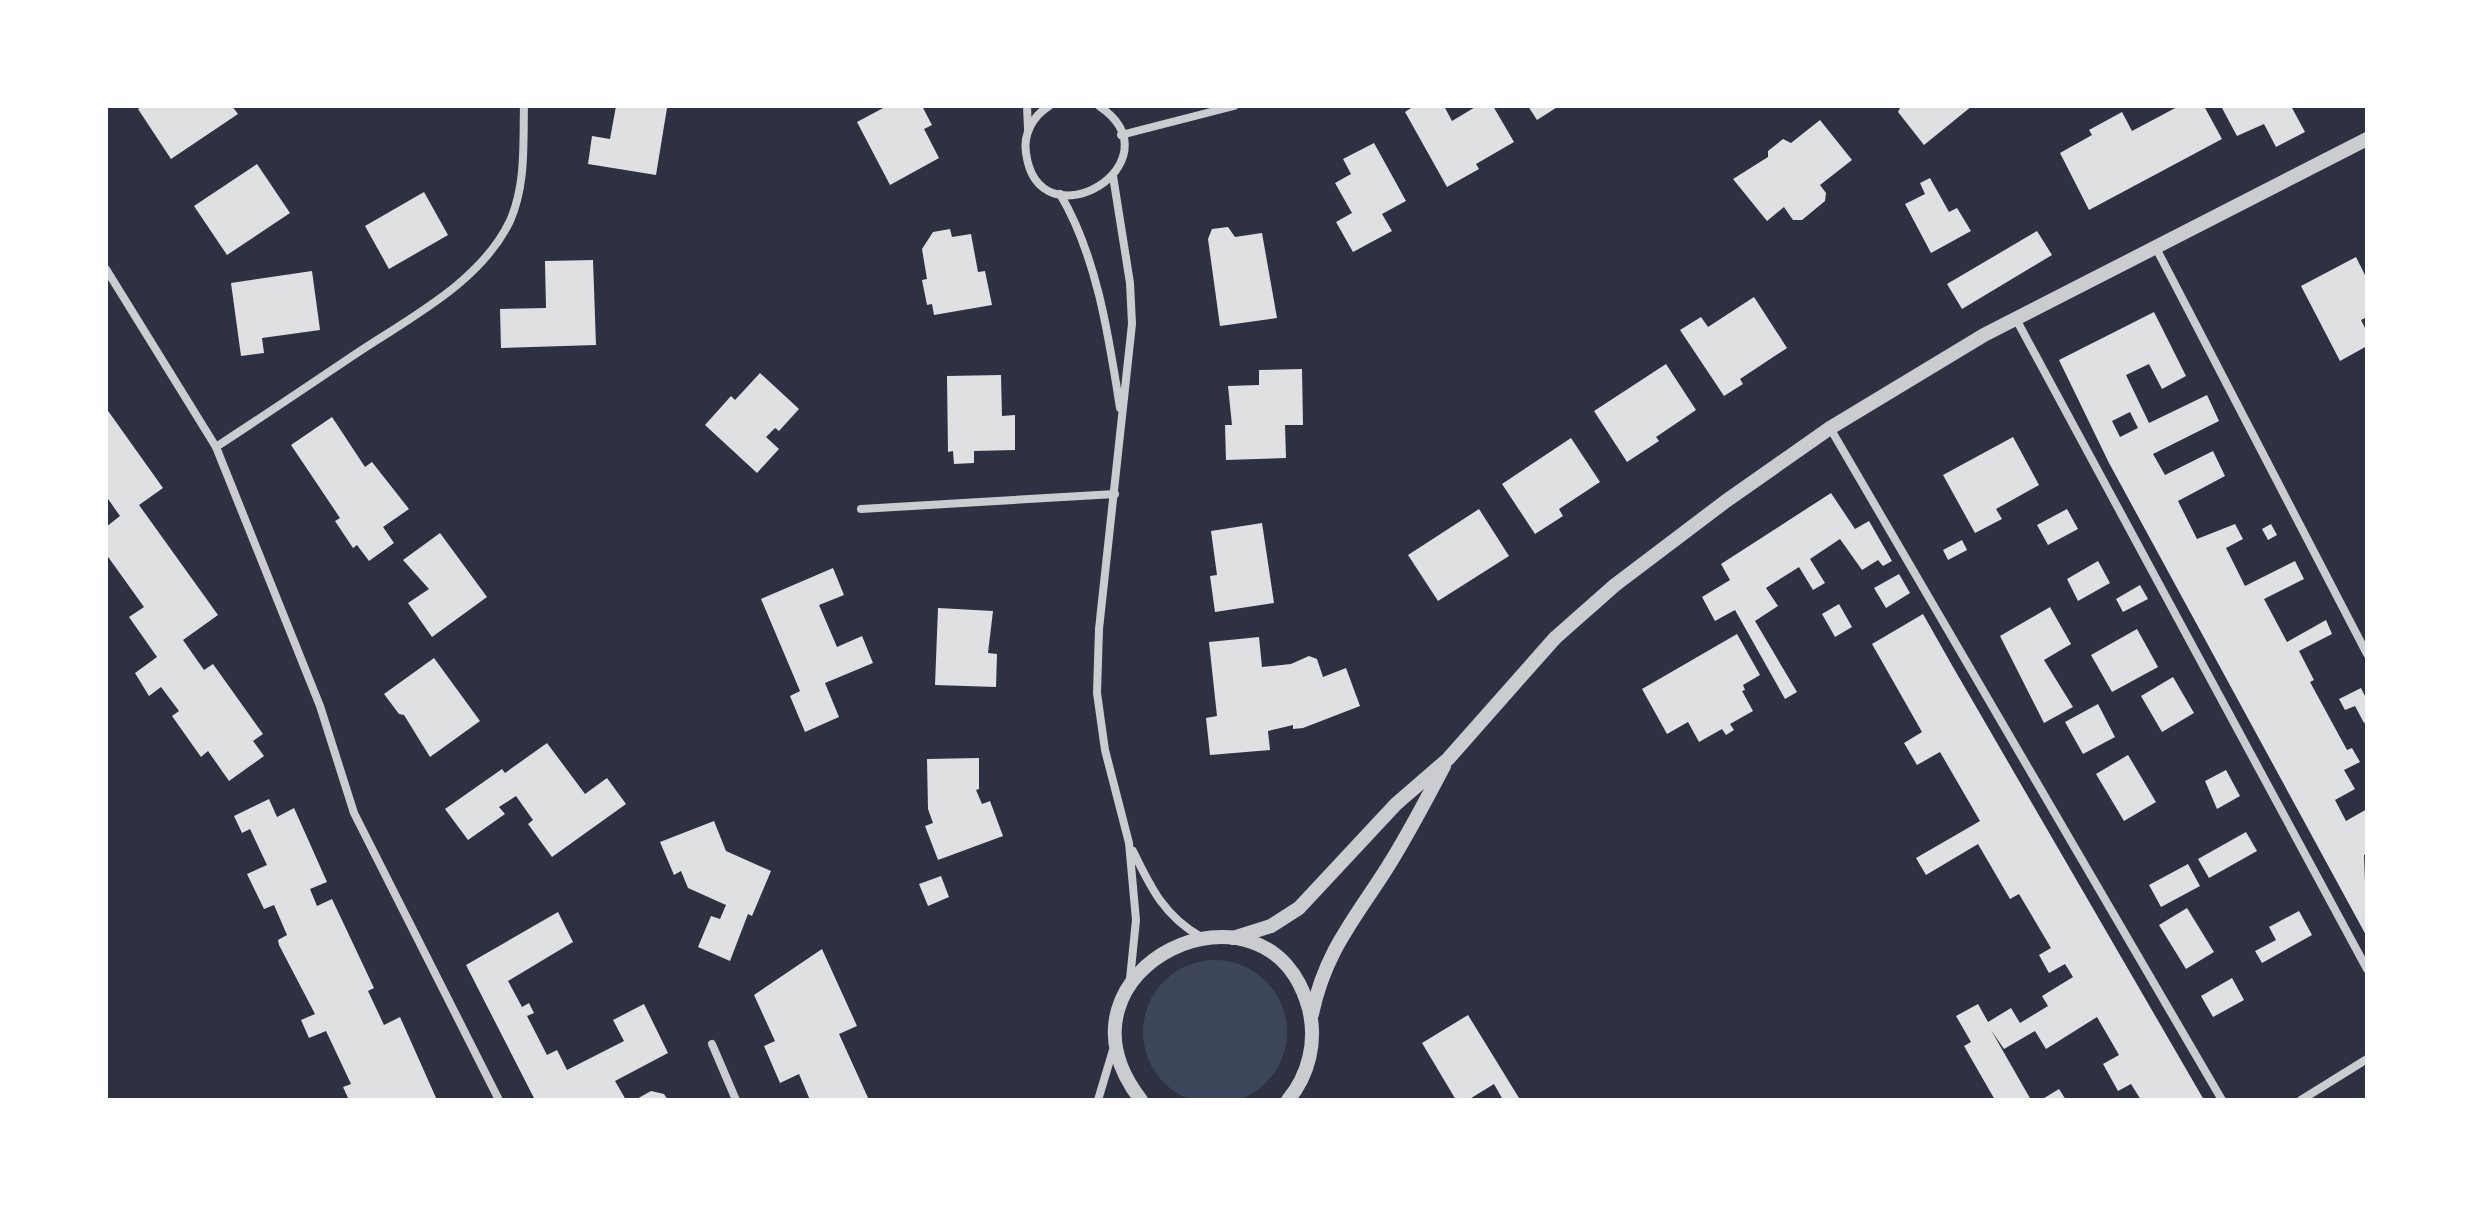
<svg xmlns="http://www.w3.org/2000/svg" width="2473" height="1206" font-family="Overpass,sans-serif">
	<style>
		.green { fill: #3c4559 }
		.building { fill: #e0e0e3; fill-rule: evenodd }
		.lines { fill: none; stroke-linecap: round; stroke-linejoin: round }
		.minor { stroke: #caccd0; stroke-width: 8 }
		.tertiary { stroke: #caccd0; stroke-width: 14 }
	</style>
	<rect width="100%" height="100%" fill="#2d3142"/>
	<circle class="green" cx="1215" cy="1032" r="72"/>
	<g class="building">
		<polygon points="143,106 232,106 238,114 171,159 138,109"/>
		<polygon points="616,106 667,108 656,175 588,164 592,136 610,139"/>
		<polygon points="887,106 922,106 932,125 924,129 939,158 890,185 857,122"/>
		<polygon points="1414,106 1444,106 1452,121 1477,106 1493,106 1514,142 1476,164 1479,169 1447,187 1405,112"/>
		<polygon points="1528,106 1559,106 1537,120"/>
		<polygon points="1901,106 1972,106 1924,145 1898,112"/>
		<polygon points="2179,106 2204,106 2222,139 2089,210 2060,153 2092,135 2089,130 2122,112 2132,131"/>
		<polygon points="2226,106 2291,106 2305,132 2276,147 2264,124 2237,136 2222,108"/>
		<polygon points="1820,120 1852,160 1820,185 1826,193 1825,201 1802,220 1793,220 1784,207 1767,221 1733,179 1768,157 1768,151 1783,139 1791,143"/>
		<polygon points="1374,143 1406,201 1382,214 1392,231 1353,252 1336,222 1352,213 1335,183 1351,174 1343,159"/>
		<polygon points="257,164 290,213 227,255 194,206"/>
		<polygon points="1930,178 1949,212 1957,208 1971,231 1931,253 1905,204 1925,194 1920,183"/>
		<polygon points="424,192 448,235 389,269 365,226"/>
		<polygon points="1228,227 1235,237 1262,233 1277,318 1220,326 1208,239 1212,229"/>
		<polygon points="950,229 952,237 971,234 978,272 985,271 992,305 934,315 932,304 927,305 922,280 927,279 922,249 933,232"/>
		<polygon points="2037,231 2052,255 1962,309 1947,284"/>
		<polygon points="2356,257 2367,279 2367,317 2361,320 2367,332 2367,346 2340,361 2301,286"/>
		<polygon points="593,260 596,345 501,348 500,309 546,308 545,261"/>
		<polygon points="312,271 320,330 262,338 264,353 241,356 231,283"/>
		<polygon points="1754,297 1787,348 1740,379 1743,384 1724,396 1680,330 1701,317 1708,327"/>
		<path d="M2154,312l32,64 -24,13 -13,-25 -23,11 23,48 58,-28 12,26 -66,33 12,21 48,-24 12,25 -47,25 19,38 38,-15 8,15 -17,9 19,38 50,-25 9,18 -40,20 23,43 39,-22 6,14 -33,17 15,29 -4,2 37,68 5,-2 8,14 -16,8 11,19 -20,11 11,21 21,-12v44l-3,2 3,82 -258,-474 -50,-103zM2130,412l8,16 -18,9 -8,-16z"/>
		<polygon points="1666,364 1696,410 1656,437 1659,441 1627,462 1594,411"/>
		<polygon points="1302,369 1303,425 1285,425 1286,458 1226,460 1225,425 1232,425 1228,386 1259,385 1259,370"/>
		<polygon points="760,373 799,409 779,431 775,428 766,437 779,449 757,473 705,425 731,396 735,400"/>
		<polygon points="1001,375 1002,416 1015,415 1015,450 974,451 974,463 954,464 953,451 948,452 947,376"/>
		<polygon points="106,408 163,488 139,505 218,615 183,640 204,670 213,664 263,734 253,741 264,756 229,781 208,751 201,757 172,716 179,711 161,687 149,696 135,673 157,657 129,617 144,607 106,554 106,527 120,516 106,496"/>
		<polygon points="332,417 365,467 372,462 409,509 383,527 394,543 369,561 357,545 353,548 335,521 340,518 291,445"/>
		<polygon points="2013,437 2039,485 1996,509 2002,519 1975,533 1943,475"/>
		<polygon points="1571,438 1600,482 1559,509 1563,516 1535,534 1502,484"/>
		<polygon points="1831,493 1855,529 1869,521 1892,561 1883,566 1878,560 1862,570 1840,539 1810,559 1825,583 1813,590 1799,567 1766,588 1778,606 1755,621 1797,692 1785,699 1735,610 1715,621 1702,597 1730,580 1721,564"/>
		<polygon points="1479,509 1509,556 1438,601 1408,555"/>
		<polygon points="2067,509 2078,529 2048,545 2037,525"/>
		<polygon points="1262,523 1274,603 1215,612 1210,576 1217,575 1211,531"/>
		<polygon points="2271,524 2277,535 2268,540 2262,529"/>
		<polygon points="440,533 487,597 432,637 408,603 429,589 403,560"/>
		<polygon points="1962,540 1967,550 1948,560 1943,550"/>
		<polygon points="2098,561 2110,583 2078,601 2067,579"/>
		<polygon points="833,568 844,595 819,605 837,647 862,636 873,663 825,683 839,717 805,732 790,696 800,691 761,599"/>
		<polygon points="1899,574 1910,593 1886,608 1874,588"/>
		<polygon points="2140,585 2148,599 2123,612 2116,599"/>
		<polygon points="1839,604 1852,627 1835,637 1822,614"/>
		<polygon points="2050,607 2071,644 2044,660 2073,707 2044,723 2000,636"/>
		<polygon points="938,608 993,611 988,653 997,654 996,687 935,685"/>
		<polygon points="1923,614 1953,667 2204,1100 2141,1100 2131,1084 2118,1091 2103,1064 2119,1055 2097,1017 2046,1049 2035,1031 2004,1049 1991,1030 2031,1100 1995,1100 1964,1046 1971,1042 1956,1016 1978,1004 1988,1022 2011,1008 2020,1023 2048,1006 2042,996 2073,977 2065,964 2049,973 2039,955 2051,948 2019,894 2010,899 1978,844 1926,875 1916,858 1980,821 1940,752 1917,765 1904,743 1922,732 1872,644"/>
		<polygon points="2137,629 2158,667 2112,692 2091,655"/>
		<polygon points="1737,634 1760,675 1743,685 1745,690 1742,691 1753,711 1730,724 1734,730 1726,735 1722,729 1699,742 1688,722 1667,734 1642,689"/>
		<polygon points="1259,637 1262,667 1291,664 1309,656 1317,659 1323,677 1346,668 1360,706 1303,728 1293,729 1293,725 1268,731 1270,750 1210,755 1206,718 1217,716 1209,642"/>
		<polygon points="434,658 480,721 430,757 404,715 399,714 384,694"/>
		<polygon points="2173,677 2194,713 2162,732 2141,696"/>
		<polygon points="2361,688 2367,700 2367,721 2364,723 2355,706 2345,710 2339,699"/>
		<polygon points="2098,704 2115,737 2083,754 2065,722"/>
		<polygon points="547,743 585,794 607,778 626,804 552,857 528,824 533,820 516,796 499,807 505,814 468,840 445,809 502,769 505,773"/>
		<polygon points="2128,755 2156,802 2124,821 2096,774"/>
		<polygon points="979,758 979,789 976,790 982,804 990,801 1003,836 938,860 925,826 933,823 928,809 927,759"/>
		<polygon points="2226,770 2240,796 2217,809 2205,781"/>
		<polygon points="269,799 277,817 294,808 327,882 310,889 317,906 332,899 374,988 368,991 384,1025 400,1017 437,1100 349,1100 343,1087 351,1084 326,1031 309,1038 301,1020 315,1014 279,945 278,940 287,935 274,905 264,909 247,874 267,865 250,829 242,833 234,816"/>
		<polygon points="714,821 726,851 771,871 752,916 748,914 730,961 698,947 711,916 720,919 726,905 688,888 681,871 674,875 660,842"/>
		<polygon points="2246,832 2257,851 2209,878 2198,859"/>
		<polygon points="2188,864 2200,886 2161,907 2149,885"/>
		<polygon points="941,876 949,897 928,906 919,884"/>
		<polygon points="2187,908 2214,952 2186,969 2159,925"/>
		<polygon points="2299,911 2312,935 2262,963 2255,951 2276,940 2269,927"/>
		<polygon points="558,912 573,942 508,981 522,1007 529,1003 534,1013 527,1016 547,1055 557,1050 567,1070 624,1041 613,1020 644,1004 668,1053 615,1081 626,1100 535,1100 466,965"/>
		<polygon points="822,949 857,1026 839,1034 869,1100 810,1100 799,1074 780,1083 764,1046 775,1041 754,995"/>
		<polygon points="2232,978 2244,1000 2213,1017 2201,996"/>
		<polygon points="1468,1015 1519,1098 1503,1100 1494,1084 1468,1100 1456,1100 1422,1043"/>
		<polygon points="2059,1089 2066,1100 2041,1100"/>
		<polygon points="651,1091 664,1094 668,1100 635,1100"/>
	</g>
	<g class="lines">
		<g class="minor">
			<polyline points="1027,106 1028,129"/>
			<path d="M1049,106c-16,10 -26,28 -23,47 13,95 156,9 73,-47"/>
			<polyline points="1121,135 1234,106"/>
			<polyline points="1113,176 1130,283 1132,324 1099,629 1097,693 1105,750 1129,843 1136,920 1130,979"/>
			<path d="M1060,194c37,62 49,144 60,214"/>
			<polyline points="2156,248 2367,654"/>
			<polyline points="106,269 216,447 320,706 354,813 499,1100"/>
			<polyline points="2016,319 2367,969"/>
			<polyline points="1830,428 2222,1100"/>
			<path d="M216,447c46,-30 92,-61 138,-92 55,-37 126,-72 156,-134 16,-36 13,-77 14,-115"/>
			<polyline points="861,509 1115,494"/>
			<path d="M1133,851c18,37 31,65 68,86"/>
			<polyline points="712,1044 736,1100"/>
			<polyline points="1098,1100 1113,1050"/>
			<polyline points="2301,1100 2367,1059"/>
		</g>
		<g class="tertiary">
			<polyline points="1233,938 1271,926 1299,908 1396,804 1448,759 1555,638 1615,585 1726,501 1830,428 1984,335 2367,139"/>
			<path d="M1312,1014c13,-62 42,-94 75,-146 21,-33 39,-68 57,-102"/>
			<path d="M1141,1100c-103,-132 128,-240 168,-91 8,32 0,66 -21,91"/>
		</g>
	</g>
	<rect width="2473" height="1206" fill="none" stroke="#ffffff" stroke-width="216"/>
</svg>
